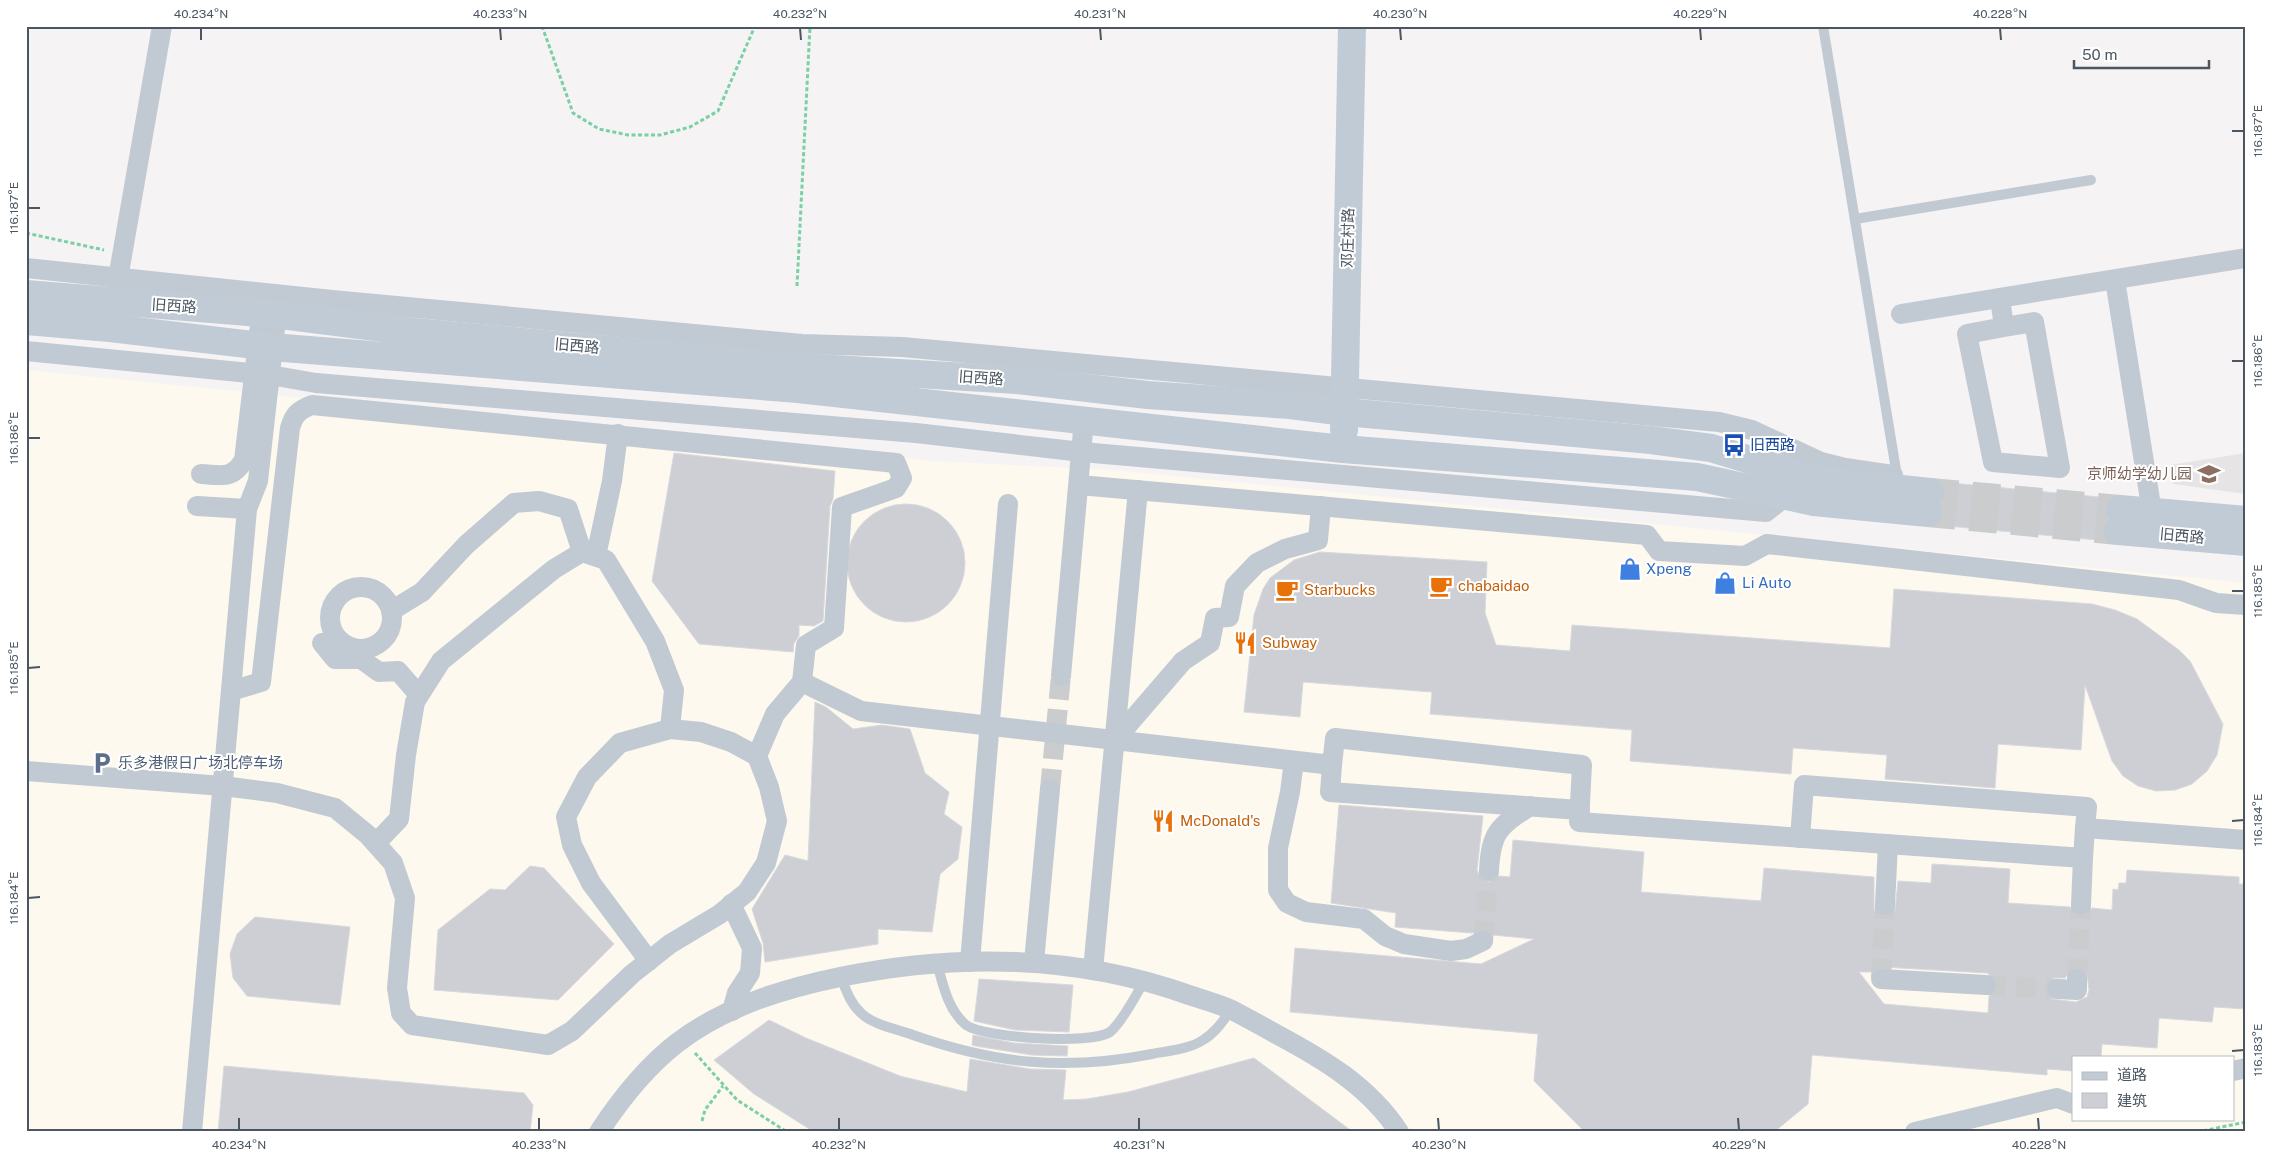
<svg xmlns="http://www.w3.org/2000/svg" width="2272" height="1158" viewBox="0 0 2272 1158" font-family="'Public Sans','Noto Sans SC',sans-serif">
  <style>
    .commercial { fill: #fdf9ef; fill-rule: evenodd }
    .education { fill: #e6e4e5 }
    .building { fill: #cdcfd5; stroke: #d7d9de; fill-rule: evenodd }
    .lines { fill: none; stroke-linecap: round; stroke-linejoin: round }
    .street-tunnel { stroke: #caccce; stroke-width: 20; stroke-dasharray: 20 10; stroke-linecap: butt }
    .secondary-tunnel { stroke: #caccce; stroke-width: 28; stroke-dasharray: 28 14; stroke-linecap: butt }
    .path { stroke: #7ad0a6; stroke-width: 3; stroke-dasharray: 4 2.5; stroke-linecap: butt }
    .lane { stroke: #c1cad2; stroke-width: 10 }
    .street { stroke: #c1cad2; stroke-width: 20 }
    .secondary { stroke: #c1cbd6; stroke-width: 28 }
    .ticks { fill: none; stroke: #4a5661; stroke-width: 2 }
    .labels { text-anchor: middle; stroke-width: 4; stroke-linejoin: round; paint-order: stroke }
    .street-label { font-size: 15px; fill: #4a5661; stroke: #fff }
    .transit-label { font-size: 15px; fill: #164399; stroke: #fff; text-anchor: start }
    .education-label { font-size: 15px; fill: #785e54; stroke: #fff; text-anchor: end }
    .shop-label { font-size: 15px; fill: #366cbe; stroke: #fff; text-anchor: start }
    .food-label { font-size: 15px; fill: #c56008; stroke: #fff; text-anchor: start }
    .service-label { font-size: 15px; fill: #4e5e75; stroke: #fff; text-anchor: start }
    .neatline { fill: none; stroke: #4a5661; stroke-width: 2 }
    .ticks-label { font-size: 12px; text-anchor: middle; fill: #4a5661 }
  </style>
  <rect width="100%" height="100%" fill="#f5f3f3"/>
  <path class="commercial" d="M26 370 933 461 1114 470 2246 583V1132H26ZM2073 1057H2233V1119H2073Z"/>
  <path class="education" d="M2246 453V494L2173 484 2170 465Z"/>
  <g class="building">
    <path d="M674 453 835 471 833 499 830 506 823 621 814 626 799 625V636L794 643 793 652 699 644 652 581Z"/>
    <path d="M1941 482 2110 498 2104 508 2109 519 2102 530 2107 541 1937 525 1943 515 1940 504 1946 493Z"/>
    <circle cx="906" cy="563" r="59"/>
    <path d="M1320 552 1487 562 1485 613 1496 645 1570 651 1572 625 1890 648 1894 589 2092 604 2115 610 2137 619 2179 650 2190 661 2223 724 2217 755 2207 771 2192 784 2175 790 2156 791 2138 786 2123 776 2112 761 2085 685 2081 750 1998 744 1995 788 1885 779 1887 755 1793 748 1791 774 1630 761 1632 730 1430 714 1432 692 1303 682 1300 717 1244 712 1254 615 1263 589 1270 578 1294 560Z"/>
    <path d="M815 702 826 707 853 729 882 725 910 729 925 773 949 792 944 814 962 827 958 859 940 874 932 932 878 929V944L765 962 763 943 752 909 785 855 808 861Z"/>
    <path d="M1339 805 1483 816 1477 870 1479 875 1488 882 1494 880 1499 876 1510 877 1513 840 1644 852 1641 892 1761 901 1764 868 1874 877V910L1884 917 1891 915 1895 911 1898 881 1931 883 1932 864 2010 869 2008 903 2070 907 2074 915 2081 917 2087 915 2092 908 2112 910 2113 889 2118 890 2119 883H2126L2127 870 2239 877V884H2246V1009L2214 1007 2212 1022 2159 1018 2157 1048 2102 1044 2101 1057H2073V1071L2047 1069V1075L1812 1055 1808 1104 1774 1132H1585L1534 1081 1538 1034 1290 1012 1295 948 1481 964 1534 939 1493 935 1484 929 1472 933 1395 927 1396 913 1331 903ZM1882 967 1987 973 1996 979 1998 986 1996 992 1989 996 1988 1013 1884 1004 1859 972H1871ZM2077 967 2082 969 2087 974 2089 990 2087 997 2076 1002 2051 999 2046 989 2048 982 2053 978H2065L2071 969Z"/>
    <path d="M530 866 544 868 614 944 558 1000 434 990 438 930 490 889 505 890Z"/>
    <path d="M255 917 350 927 340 1005 247 996 233 978 230 954 237 934Z"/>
    <path d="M979 979 1073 985 1069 1032 1015 1030 974 1021Z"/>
    <path d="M769 1020 806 1038 900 1076 967 1092 970 1059 1030 1069 1066 1070 1063 1100 1087 1099 1128 1092 1254 1058 1353 1132H814L754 1094 714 1060Z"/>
    <path d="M973 1035 1014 1043 1068 1046 1067 1056 1032 1055 975 1046 972 1045Z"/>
    <path d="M224 1066 524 1093 533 1105 530 1132H218Z"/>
  </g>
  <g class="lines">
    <g class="street-tunnel">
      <path d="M1050 789 1061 676"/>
      <path d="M1483 941 1489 870"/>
      <path d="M1881 979 1885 905"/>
      <path d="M2077 979 2081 905"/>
      <path d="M1986 985 2058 989"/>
    </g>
    <g class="secondary-tunnel">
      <path d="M1930 492 2120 509"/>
      <path d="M1928 513 2118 531"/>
    </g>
    <g class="path">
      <path d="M249 26H266"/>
      <path d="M542 26 573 113 599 129 628 135H660L690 127 718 111 755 26"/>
      <path d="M26 233 104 250"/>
      <path d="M797 286 810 26"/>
      <path d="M695 1053 737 1100 787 1132"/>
      <path d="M702 1121 705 1110 723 1086"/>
      <path d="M2197 1132 2246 1122"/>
    </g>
    <g class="lane">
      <path d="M1823 26 1897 476"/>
      <path d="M1855 219 2091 180"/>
      <path d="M937 963C943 985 948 1010 966 1025 984 1038 1091 1045 1110 1032 1121 1023 1137 994 1144 981"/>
      <path d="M841 977C846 990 850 1003 861 1013 873 1025 897 1029 913 1035 996 1064 1065 1071 1152 1054 1167 1051 1190 1049 1203 1040 1215 1033 1223 1021 1231 1010"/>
    </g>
    <g class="street">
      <path d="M26 268 332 300 802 344 902 347 1719 422 1752 430 1821 462 1845 468 1893 475"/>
      <path d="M2115 280 2152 512"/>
      <path d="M116 290 162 26"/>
      <path d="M2000 298 2004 327 1967 334 1993 462 2060 468 2034 322 2004 327"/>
      <path d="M1901 314 2246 258"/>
      <path d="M26 351 270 375 316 383 916 433 1082 452 1766 512 1786 496"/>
      <path d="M201 474C222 475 232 480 244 460L263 300"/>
      <path d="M1079 485 1647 535 1659 551 1745 556 1767 544 2179 590 2216 603 2246 605"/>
      <path d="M197 506 247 509 258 481 278 301"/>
      <path d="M596 556 612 481 618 434"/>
      <circle cx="361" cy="618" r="31"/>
      <path d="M391 611 422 592 466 545 514 503 539 501 568 509 582 552"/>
      <path d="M322 643 335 659H361L379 672 398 671 419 695"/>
      <path d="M1061 676 1084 420"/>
      <path d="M231 691 261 682 290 428C294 414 299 410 312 405L896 463 902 478 896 488 842 507 834 628 806 645 802 682"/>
      <path d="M1114 741 1183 661 1210 643 1215 618 1229 617 1235 586 1257 563 1285 549 1318 540 1321 506"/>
      <path d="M1294 761 1290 792 1278 848V890L1287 903 1306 912 1364 919 1385 936 1404 944 1451 951 1466 949 1483 941"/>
      <path d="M1332 765 1330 792 1580 810"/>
      <path d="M26 771 223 786 277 793 335 808 368 835 393 863 405 898 397 988 401 1013 412 1025 548 1045 572 1031 632 974 670 944 720 914 747 892 766 863 777 821 769 787 757 756 775 714 802 682 861 711 1332 765 1335 738 1582 765 1579 822 2083 858 2085 828 2246 840"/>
      <path d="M1800 838 1804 785 2087 807 2085 828"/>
      <path d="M376 843 399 819 406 755 415 702 441 661 554 569 582 552 606 560 655 641 674 690 670 729"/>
      <path d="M1489 870C1491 832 1499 826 1530 806"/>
      <path d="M731 904 752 948 750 973 737 993 732 1011"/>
      <path d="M1885 905 1888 844"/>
      <path d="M2081 905 2083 858"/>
      <path d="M649 961 591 883 572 845 566 817 587 777 620 743 670 729 701 732 731 742 757 756"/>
      <path d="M970 962 1008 504"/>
      <path d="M1034 962 1050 789"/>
      <path d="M1093 970 1138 490"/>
      <path d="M1881 979 1986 985"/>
      <path d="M2058 989 2077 990V979"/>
      <path d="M2233 1071 2246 1068"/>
      <path d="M192 1132 247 509"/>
      <path d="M599 1132C620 1100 646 1067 677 1043 724 1007 782 989 840 977 956 953 1077 955 1189 995 1204 1000 1219 1004 1232 1010 1247 1018 1262 1026 1276 1034 1323 1059 1369 1086 1399 1132"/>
      <path d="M1915 1132 2048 1100 2057 1098 2073 1104"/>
    </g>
    <g class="secondary">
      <path d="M26 294 273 314 415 332 800 367 1017 380 1148 395 1290 405 1345 412 1651 440 1711 448 1817 480 1930 492"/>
      <path d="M26 321 110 328 271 347 798 389 1343 449 1697 477 1814 502 1928 513"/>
      <path d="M1344 430 1352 26"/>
      <path d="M2120 509 2246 520"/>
      <path d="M2118 531 2246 542"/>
    </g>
  </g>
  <path class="ticks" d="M201 28V40M500 28 501 40M800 28 801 40M1100 28 1101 40M1400 28 1401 40M1700 28 1701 40M2000 28 2001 40M2232 131H2244M28 208H40M2232 361H2244M28 438H40M2232 591H2244M28 668 40 667M2232 821 2244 820M28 898 40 897M2232 1051 2244 1050M239 1118V1130M539 1118V1130M839 1118V1130M1139 1118V1130M1438 1118 1439 1130M1738 1118 1739 1130M2038 1118 2039 1130"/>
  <defs>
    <symbol id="bus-bare" viewBox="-9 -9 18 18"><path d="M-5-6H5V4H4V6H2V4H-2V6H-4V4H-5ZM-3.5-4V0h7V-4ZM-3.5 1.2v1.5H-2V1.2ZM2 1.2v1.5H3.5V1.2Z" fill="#1a4fb4" stroke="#fff" stroke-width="2.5" paint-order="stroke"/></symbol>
    <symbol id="school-bare" viewBox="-9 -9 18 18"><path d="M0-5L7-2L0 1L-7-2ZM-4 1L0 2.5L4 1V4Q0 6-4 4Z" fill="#8d6e63" stroke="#fff" stroke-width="2.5" paint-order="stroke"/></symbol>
    <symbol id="shop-bare" viewBox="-9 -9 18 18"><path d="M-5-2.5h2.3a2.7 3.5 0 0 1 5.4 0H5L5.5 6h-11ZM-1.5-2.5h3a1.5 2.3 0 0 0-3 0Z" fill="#3f7fe0" stroke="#fff" stroke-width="2.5" paint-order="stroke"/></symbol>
    <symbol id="cafe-bare" viewBox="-9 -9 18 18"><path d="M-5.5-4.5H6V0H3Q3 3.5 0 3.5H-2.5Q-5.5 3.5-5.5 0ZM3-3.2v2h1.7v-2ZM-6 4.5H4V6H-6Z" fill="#e8710a" stroke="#fff" stroke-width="2.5" paint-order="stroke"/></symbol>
    <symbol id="restaurant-bare" viewBox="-9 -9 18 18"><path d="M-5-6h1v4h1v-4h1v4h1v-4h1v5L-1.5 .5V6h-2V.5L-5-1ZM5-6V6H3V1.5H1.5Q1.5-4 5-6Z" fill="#e8710a" stroke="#fff" stroke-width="2.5" paint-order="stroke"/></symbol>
    <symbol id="parking-bare" viewBox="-9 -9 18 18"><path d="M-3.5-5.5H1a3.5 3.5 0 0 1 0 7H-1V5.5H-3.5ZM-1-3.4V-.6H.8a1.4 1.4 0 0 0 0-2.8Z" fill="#5c6f8a" stroke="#fff" stroke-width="2.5" paint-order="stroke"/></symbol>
  </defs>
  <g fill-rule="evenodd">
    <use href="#bus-bare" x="1718" y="429" width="32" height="32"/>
    <use href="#school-bare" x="2193" y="458" width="32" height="32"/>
    <use href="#shop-bare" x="1614" y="553" width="32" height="32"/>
    <use href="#shop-bare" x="1709" y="567" width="32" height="32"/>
    <use href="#cafe-bare" x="1425" y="570" width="32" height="32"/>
    <use href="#cafe-bare" x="1271" y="574" width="32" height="32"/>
    <use href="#restaurant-bare" x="1229" y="627" width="32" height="32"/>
    <use href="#parking-bare" x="86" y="747" width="32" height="32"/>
    <use href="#restaurant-bare" x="1147" y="805" width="32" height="32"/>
  </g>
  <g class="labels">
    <g class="street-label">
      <text transform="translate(1348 238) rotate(-89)" y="5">邓庄村路</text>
      <text transform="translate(174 306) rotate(4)" y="5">旧西路</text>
      <text transform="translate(577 346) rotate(5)" y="5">旧西路</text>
      <text transform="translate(981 378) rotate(4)" y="5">旧西路</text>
      <text transform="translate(2182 536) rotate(5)" y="5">旧西路</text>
    </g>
    <g class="transit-label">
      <text x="1750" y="450">旧西路</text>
    </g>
    <g class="education-label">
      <text x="2192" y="479">京师幼学幼儿园</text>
    </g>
    <g class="shop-label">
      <text x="1646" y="574">Xpeng</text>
      <text x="1742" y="588">Li Auto</text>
    </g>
    <g class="food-label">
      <text x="1458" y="591">chabaidao</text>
      <text x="1304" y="595">Starbucks</text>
      <text x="1262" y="648">Subway</text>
      <text x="1180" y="826">McDonald's</text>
    </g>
    <g class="service-label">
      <text x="118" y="768">乐多港假日广场北停车场</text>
    </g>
  </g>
  <rect width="2272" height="1158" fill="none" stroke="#ffffff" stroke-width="55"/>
  <rect x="2072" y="1056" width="162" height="65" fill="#ffffff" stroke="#b7bbc0"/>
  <rect x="2082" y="1072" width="25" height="8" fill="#c1cbd6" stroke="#b7bbc0"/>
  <text x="2117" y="1080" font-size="15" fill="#4a5661">道路</text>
  <rect x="2082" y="1093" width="25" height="15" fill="#cdcfd5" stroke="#b7bbc0"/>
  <text x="2117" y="1106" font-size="15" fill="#4a5661">建筑</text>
  <path d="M2074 60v8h135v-8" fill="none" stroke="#4a5661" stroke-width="2.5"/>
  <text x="2082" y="60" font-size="15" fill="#4a5661" stroke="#ffffff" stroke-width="4" paint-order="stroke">50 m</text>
  <rect x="28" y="28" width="2216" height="1102" class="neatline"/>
  <g class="ticks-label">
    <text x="201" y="18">40.234°N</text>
    <text x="500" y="18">40.233°N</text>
    <text x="800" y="18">40.232°N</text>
    <text x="1100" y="18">40.231°N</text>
    <text x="1400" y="18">40.230°N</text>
    <text x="1700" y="18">40.229°N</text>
    <text x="2000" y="18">40.228°N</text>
    <text transform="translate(2258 131) rotate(-90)" y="4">116.187°E</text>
    <text transform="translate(14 208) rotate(-90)" y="4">116.187°E</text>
    <text transform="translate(2258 361) rotate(-90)" y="4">116.186°E</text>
    <text transform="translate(14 438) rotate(-90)" y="4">116.186°E</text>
    <text transform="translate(2258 591) rotate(-90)" y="4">116.185°E</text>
    <text transform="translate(14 668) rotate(-90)" y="4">116.185°E</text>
    <text transform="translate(2258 820) rotate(-90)" y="4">116.184°E</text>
    <text transform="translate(14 898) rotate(-90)" y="4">116.184°E</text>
    <text transform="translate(2258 1050) rotate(-90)" y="4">116.183°E</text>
    <text x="239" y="1149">40.234°N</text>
    <text x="539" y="1149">40.233°N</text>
    <text x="839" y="1149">40.232°N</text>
    <text x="1139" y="1149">40.231°N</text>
    <text x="1439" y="1149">40.230°N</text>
    <text x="1739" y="1149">40.229°N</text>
    <text x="2039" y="1149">40.228°N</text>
  </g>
</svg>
